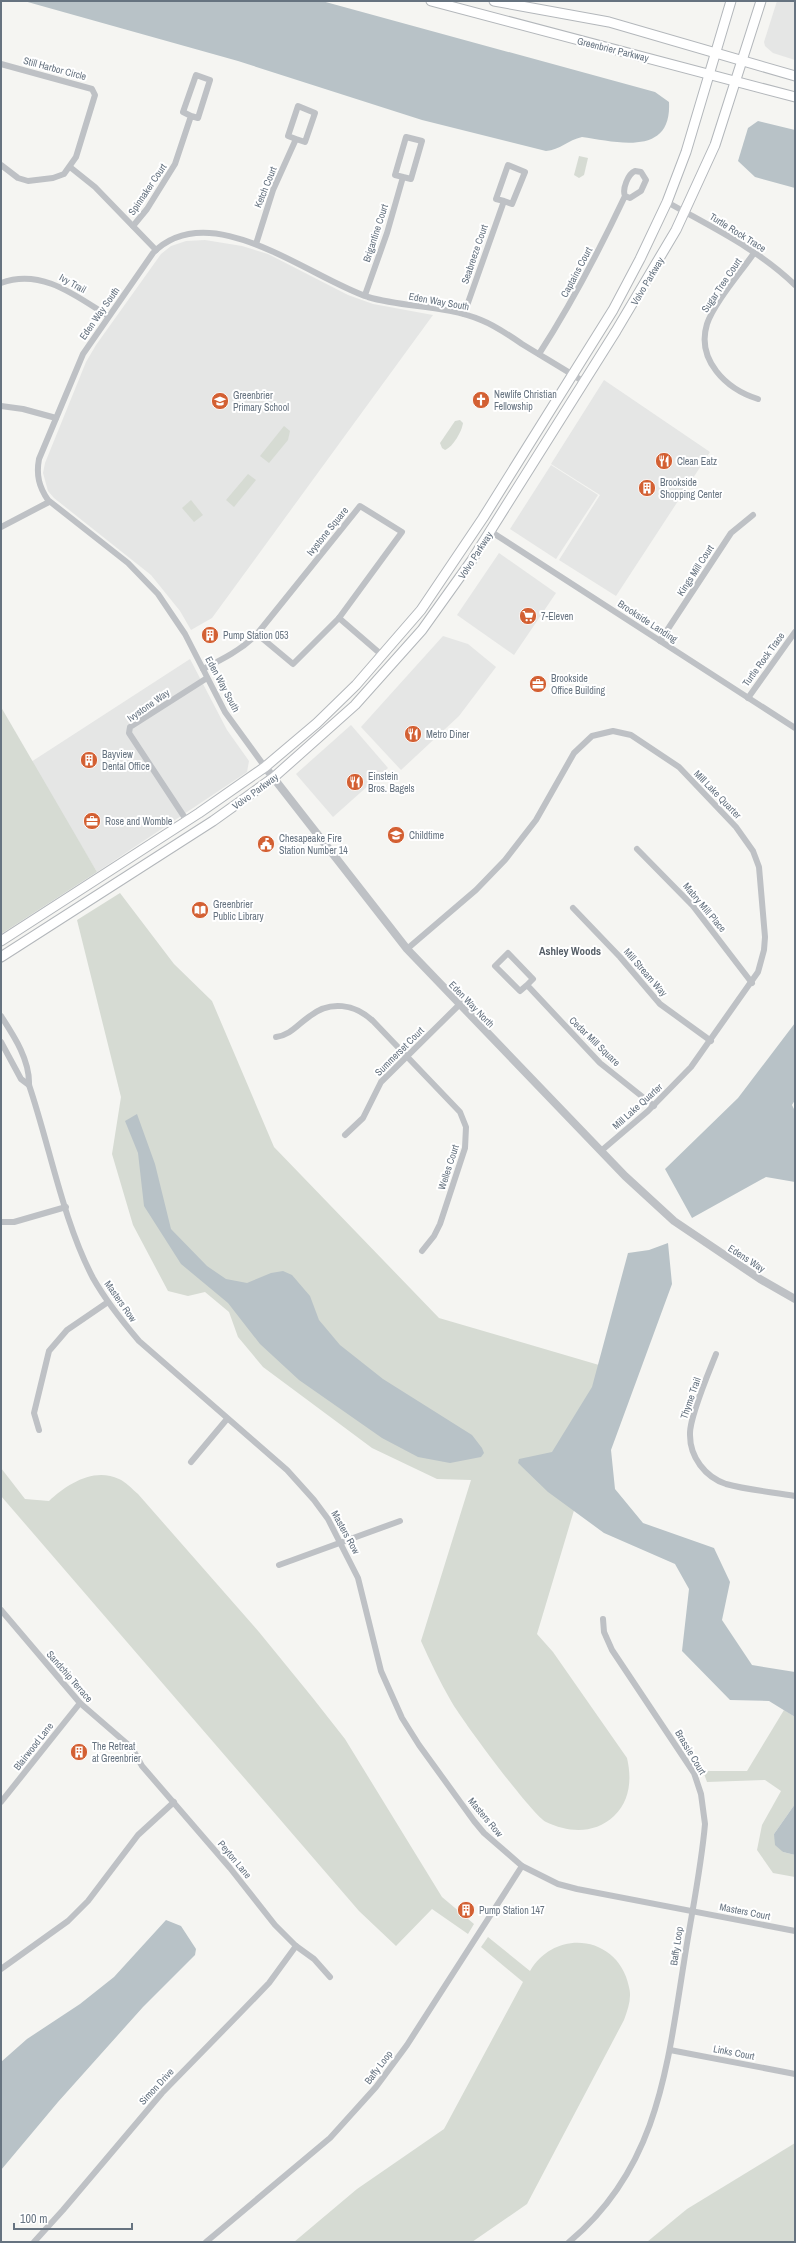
<svg xmlns="http://www.w3.org/2000/svg" width="796" height="2243" viewBox="0 0 796 2243" font-family="'Archivo Narrow',sans-serif">
  <style>
    .built { fill: #e5e6e5 }
    .green { fill: #d6dbd3 }
    .water { fill: #b8c2c7 }
    .lines { fill: none; stroke-linecap: round; stroke-linejoin: round }
    .secondary-casing { stroke: #b3b7bb; stroke-width: 11 }
    .minor { stroke: #bec1c5; stroke-width: 6 }
    .tertiary { stroke: #bec1c5; stroke-width: 8 }
    .secondary { stroke: #fff; stroke-width: 9 }
    .labels { text-anchor: middle; stroke-width: 4; stroke-linejoin: round; paint-order: stroke }
    .street-label { font-size: 10px; fill: #667380; stroke: #fff }
    .poi-label { font-size: 10px; fill: #667380; stroke: #fff; text-anchor: start }
    .neighbourhood-label { font-size: 11px; font-weight: bold; fill: #545d66; stroke: #fff }
  </style>
  <rect width="100%" height="100%" fill="#f5f5f2"/>
  <g class="built">
    <path d="M777 1H795V60L773 53 765 46 764 42Z"/>
    <path d="M205 240 242 246 268 254 348 295 373 304 433 315 212 618 191 630 180 611 151 575 54 498 48 491 43 473 45 463 86 362 96 345 161 254 171 246 186 241Z"/>
    <path d="M604 380 710 452 616 596 559 560 600 495 551 464Z"/>
    <path d="M551 465 598 495 556 559 510 529Z"/>
    <path d="M499 553 556 593 514 655 457 615Z"/>
    <path d="M443 636 468 644 496 667 459 716 401 770 361 727Z"/>
    <path d="M190 659 227 730 249 761 247 772 97 872 31 762Z"/>
    <path d="M351 725 388 768 333 817 296 774Z"/>
  </g>
  <g class="green">
    <path d="M579 156 588 158 584 175 579 178 574 175Z"/>
    <path d="M460 420 463 423C462 431 453 447 445 450L442 448 440 443 455 421Z"/>
    <path d="M284 426 290 431 288 440 269 463 260 456Z"/>
    <path d="M248 474 256 480 234 507 226 500Z"/>
    <path d="M191 500 203 515 194 522 182 508Z"/>
    <path d="M1 707 97 872 1 934Z"/>
    <path d="M120 893 174 964 212 1001 274 1147 439 1318 616 1370 537 1634 553 1652 627 1758C632 1779 630 1801 614 1816 595 1834 569 1833 546 1822 532 1815 461 1719 451 1701 440 1682 430 1661 421 1641L471 1480 437 1479 372 1448 263 1367 238 1337 229 1312 205 1292 188 1296 168 1291 133 1225 112 1154 121 1097 77 920Z"/>
    <path d="M1 1468 25 1499 49 1501C67 1484 94 1467 119 1479 126 1482 132 1489 138 1494L259 1632 312 1697 345 1739 442 1897 474 1924 468 1934 432 1909 396 1946 359 1911 1 1496Z"/>
    <path d="M784 1710 795 1717V1804L774 1834 783 1852 795 1855V1877L773 1873 757 1850 762 1825 781 1791 765 1780 707 1782 703 1771H747Z"/>
    <path d="M488 1937 530 1971C556 1927 619 1936 629 1987 632 1998 628 2009 624 2020L527 2204 472 2242H294L357 2189 444 2129 523 1982 481 1947Z"/>
    <path d="M795 2143V2242H647L687 2209Z"/>
  </g>
  <g class="water">
    <path d="M24 1H322L655 92 669 102C672 157 617 142 582 137 568 140 560 150 546 151L422 120 238 61Z"/>
    <path d="M758 121 795 130V188L755 177 738 161 748 128Z"/>
    <path d="M795 1023V1100L792 1105 795 1111V1182L766 1177 692 1218 665 1169 738 1098Z"/>
    <path d="M137 1114 155 1164 171 1229 207 1266 226 1279 247 1283 271 1273 283 1271 292 1275 310 1296 319 1320 340 1345 383 1379 472 1435 482 1448 484 1453 481 1457 450 1463 418 1457 382 1438 299 1380 260 1344 228 1303 181 1264 144 1206 138 1153 125 1121Z"/>
    <path d="M668 1243 672 1284 611 1450 615 1489 643 1523 714 1548 730 1582 722 1620 752 1665 795 1672V1717L769 1701 730 1700 682 1651 689 1589 675 1564 604 1533 548 1492 518 1463 519 1459 552 1452 592 1387 628 1253 649 1250Z"/>
    <path d="M795 1804V1855L783 1852 775 1845 774 1834Z"/>
    <path d="M166 1920 181 1926 196 1949 195 1955 143 2007 58 2102 1 2170V2062L27 2039 80 2004 114 1977Z"/>
  </g>
  <g class="lines">
    <defs>
      <g id="secondary">
        <path d="M431 1 795 97"/>
        <path d="M494 1 609 22 795 76"/>
        <path d="M1 941 199 813 265 767 317 723 356 685 421 610 483 518 613 310 640 259 667 202 686 152 731 1"/>
        <path d="M1 957 213 821 273 778 355 705 422 630 472 560 616 331 676 230 715 145 761 1"/>
      </g>
    </defs>
    <use href="#secondary" class="secondary-casing"/>
    <g class="minor">
      <path d="M1 64 92 89 95 95 76 157 64 174 53 178 28 181 18 178 1 165"/>
      <path d="M70 167 95 187 156 250"/>
      <path d="M667 202C711 227 758 249 795 285"/>
      <path d="M133 226 147 209 175 164 191 116 198 118 210 80 196 75 183 112 191 116"/>
      <path d="M256 244 273 190 296 139 305 142 315 113 298 106 288 136 296 139"/>
      <path d="M754 253C741 272 714 303 707 324 696 360 726 389 758 399"/>
      <path d="M1 283C42 268 76 296 108 316"/>
      <path d="M365 295 387 233 403 177 395 175 406 137 422 141 411 179 403 177"/>
      <path d="M464 314 504 201 496 199 508 165 525 172 512 204 504 201"/>
      <path d="M539 354C572 303 599 251 625 196 622 189 628 174 635 171L641 172 646 180 641 191 630 198 625 196"/>
      <path d="M1 406 23 409 56 418"/>
      <path d="M1 527 49 502"/>
      <path d="M490 531 795 728"/>
      <path d="M339 618 383 656"/>
      <path d="M660 641 731 533 753 515"/>
      <path d="M203 669C223 659 241 650 257 634L360 506 402 532 339 618 293 664 257 634"/>
      <path d="M748 698 795 632"/>
      <path d="M265 767 225 712 185 634 158 594 128 563 48 500C39 487 36 475 39 459L83 354 153 253C210 195 310 278 368 297 405 308 445 305 481 320 496 326 509 335 522 344 543 357 564 369 584 382"/>
      <path d="M187 821 129 733 130 727 207 678"/>
      <path d="M637 849 693 906 752 983"/>
      <path d="M573 908 620 957 660 1004 711 1041"/>
      <path d="M407 949 476 890 505 860 536 820 574 753 592 736 613 731 631 735 679 767 736 827 753 851 759 867 765 937 764 950 758 972 691 1067 648 1111 601 1151"/>
      <path d="M527 985 520 991 495 966 508 953 533 979 527 985 600 1063 654 1106"/>
      <path d="M1 1016C14 1036 30 1060 29 1085 50 1147 63 1221 93 1278 106 1301 122 1321 139 1341L287 1470 314 1500 328 1519 358 1578 381 1671 402 1718 419 1745 474 1821 484 1833 522 1866 558 1884 577 1889 795 1931"/>
      <path d="M276 1037C291 1035 298 1024 310 1016 330 1000 355 1004 373 1021L460 1112 466 1127 465 1148 440 1224 434 1236 422 1251"/>
      <path d="M1 1042 21 1079 29 1085"/>
      <path d="M345 1135 363 1118 381 1082 459 1005"/>
      <path d="M1 1222H14L66 1207"/>
      <path d="M716 1354C709 1372 689 1418 690 1435 690 1457 705 1477 726 1484 748 1490 772 1492 795 1496"/>
      <path d="M39 1430 34 1413 49 1351 67 1330 108 1302"/>
      <path d="M191 1462 227 1419"/>
      <path d="M279 1565 400 1521"/>
      <path d="M1 1610 80 1703 132 1748 142 1766 230 1868 275 1925 296 1946 314 1959 330 1977"/>
      <path d="M1 1802 80 1703"/>
      <path d="M1 1969 68 1921 88 1901 138 1835 174 1802"/>
      <path d="M670 2050 795 2074"/>
      <path d="M34 2242 63 2210 162 2093 242 2011 269 1983 296 1946"/>
      <path d="M206 2242 330 2138 376 2087 407 2045 522 1866"/>
      <path d="M569 2242C658 2168 667 2068 684 1962 691 1916 701 1870 705 1824L701 1794 694 1773 612 1650 604 1632 603 1619"/>
    </g>
    <path class="tertiary" d="M265 767 407 949 625 1176 674 1221 760 1279 795 1299"/>
    <use href="#secondary" class="secondary"/>
  </g>
  <defs>
    <symbol id="church-disc" viewBox="-11 -11 22 22"><circle r="9.5" fill="#d36033" stroke="#fff"/><path d="M-1.2-6h2.4v3.5h3.3v2.4h-3.3V6h-2.4V-.1h-3.3v-2.4h3.3Z" fill="#fff"/></symbol>
    <symbol id="school-disc" viewBox="-11 -11 22 22"><circle r="9.5" fill="#d36033" stroke="#fff"/><path d="M0-5L7-2L0 1L-7-2ZM-4 1L0 2.5L4 1V4Q0 6-4 4Z" fill="#fff"/></symbol>
    <symbol id="restaurant-disc" viewBox="-11 -11 22 22"><circle r="9.5" fill="#d36033" stroke="#fff"/><path d="M-5-6h1v4h1v-4h1v4h1v-4h1v5L-1.5 .5V6h-2V.5L-5-1ZM5-6V6H3V1.5H1.5Q1.5-4 5-6Z" fill="#fff"/></symbol>
    <symbol id="building-disc" viewBox="-11 -11 22 22"><circle r="9.5" fill="#d36033" stroke="#fff"/><path d="M-4-6H4V6H1V3H-1V6H-4ZM-2.5-4.3h1.7v1.8h-1.7ZM.8-4.3h1.7v1.8H.8ZM-2.5-1h1.7V.8h-1.7ZM.8-1h1.7V.8H.8Z" fill="#fff"/></symbol>
    <symbol id="supermarket-disc" viewBox="-11 -11 22 22"><circle r="9.5" fill="#d36033" stroke="#fff"/><path d="M-6-5.5h2.5l.6 2H6L4.5 2H-2.5L-4.4-4H-6ZM-1.5 3.2a1.3 1.3 0 1 0 .1 0ZM3 3.2a1.3 1.3 0 1 0 .1 0Z" fill="#fff"/></symbol>
    <symbol id="office-disc" viewBox="-11 -11 22 22"><circle r="9.5" fill="#d36033" stroke="#fff"/><path d="M-6-3h4V-5.5h4V-3h4V5H-6ZM-1-4.5V-3h2v-1.5ZM-6 0V1H6V0Z" fill="#fff"/></symbol>
    <symbol id="civic-disc" viewBox="-11 -11 22 22"><circle r="9.5" fill="#d36033" stroke="#fff"/><path d="M-.6-6.5H3V-4.5H.6V-3L4-1V1h2V6H-6V1h2V-1L-.6-3ZM-1.2 2.5V6h2.4V2.5Z" fill="#fff"/></symbol>
    <symbol id="library-disc" viewBox="-11 -11 22 22"><circle r="9.5" fill="#d36033" stroke="#fff"/><path d="M-6-4Q-3-5.5-.7-3.5V5Q-3 3-6 4ZM6-4Q3-5.5 .7-3.5V5Q3 3 6 4Z" fill="#fff"/></symbol>
  </defs>
  <g fill-rule="evenodd">
    <use href="#church-disc" x="471" y="390" width="20" height="20"/>
    <use href="#school-disc" x="210" y="391" width="20" height="20"/>
    <use href="#restaurant-disc" x="654" y="451" width="20" height="20"/>
    <use href="#building-disc" x="637" y="478" width="20" height="20"/>
    <use href="#supermarket-disc" x="518" y="606" width="20" height="20"/>
    <use href="#building-disc" x="200" y="625" width="20" height="20"/>
    <use href="#office-disc" x="528" y="674" width="20" height="20"/>
    <use href="#restaurant-disc" x="403" y="724" width="20" height="20"/>
    <use href="#building-disc" x="79" y="750" width="20" height="20"/>
    <use href="#restaurant-disc" x="345" y="772" width="20" height="20"/>
    <use href="#office-disc" x="82" y="811" width="20" height="20"/>
    <use href="#school-disc" x="386" y="825" width="20" height="20"/>
    <use href="#civic-disc" x="256" y="834" width="20" height="20"/>
    <use href="#library-disc" x="190" y="900" width="20" height="20"/>
    <use href="#building-disc" x="69" y="1742" width="20" height="20"/>
    <use href="#building-disc" x="456" y="1900" width="20" height="20"/>
  </g>
  <g class="labels">
    <g class="street-label">
      <text transform="translate(613 49) rotate(14)" y="4">Greenbrier Parkway</text>
      <text transform="translate(55 68) rotate(15)" y="4">Still Harbor Circle</text>
      <text transform="translate(265 187) rotate(-68)" y="4">Ketch Court</text>
      <text transform="translate(147 189) rotate(-56)" y="4">Spinnaker Court</text>
      <text transform="translate(738 232) rotate(32)" y="4">Turtle Rock Trace</text>
      <text transform="translate(375 233) rotate(-72)" y="4">Brigantine Court</text>
      <text transform="translate(474 254) rotate(-71)" y="4">Seabreeze Court</text>
      <text transform="translate(576 272) rotate(-62)" y="4">Captains Court</text>
      <text transform="translate(647 281) rotate(-59)" y="4">Volvo Parkway</text>
      <text transform="translate(73 283) rotate(29)" y="4">Ivy Trail</text>
      <text transform="translate(721 285) rotate(-56)" y="4">Sugar Tree Court</text>
      <text transform="translate(439 301) rotate(10)" y="4">Eden Way South</text>
      <text transform="translate(99 313) rotate(-55)" y="4">Eden Way South</text>
      <text transform="translate(327 531) rotate(-51)" y="4">Ivystone Square</text>
      <text transform="translate(475 555) rotate(-57)" y="4">Volvo Parkway</text>
      <text transform="translate(695 570) rotate(-57)" y="4">Kings Mill Court</text>
      <text transform="translate(648 621) rotate(33)" y="4">Brookside Landing</text>
      <text transform="translate(763 659) rotate(-54)" y="4">Turtle Rock Trace</text>
      <text transform="translate(223 684) rotate(62)" y="4">Eden Way South</text>
      <text transform="translate(148 705) rotate(-35)" y="4">Ivystone Way</text>
      <text transform="translate(255 791) rotate(-36)" y="4">Volvo Parkway</text>
      <text transform="translate(718 794) rotate(46)" y="4">Mill Lake Quarter</text>
      <text transform="translate(705 907) rotate(50)" y="4">Mabry Mill Place</text>
      <text transform="translate(646 972) rotate(49)" y="4">Mill Stream Way</text>
      <text transform="translate(472 1004) rotate(46)" y="4">Eden Way North</text>
      <text transform="translate(595 1041) rotate(44)" y="4">Cedar Mill Square</text>
      <text transform="translate(399 1051) rotate(-45)" y="4">Summerset Court</text>
      <text transform="translate(637 1106) rotate(-42)" y="4">Mill Lake Quarter</text>
      <text transform="translate(448 1167) rotate(-72)" y="4">Welles Court</text>
      <text transform="translate(747 1258) rotate(33)" y="4">Edens Way</text>
      <text transform="translate(121 1301) rotate(55)" y="4">Masters Row</text>
      <text transform="translate(690 1398) rotate(-71)" y="4">Thyme Trail</text>
      <text transform="translate(346 1532) rotate(61)" y="4">Masters Row</text>
      <text transform="translate(70 1676) rotate(49)" y="4">Sandchip Terrace</text>
      <text transform="translate(33 1746) rotate(-52)" y="4">Blairwood Lane</text>
      <text transform="translate(691 1752) rotate(59)" y="4">Brassie Court</text>
      <text transform="translate(486 1817) rotate(50)" y="4">Masters Row</text>
      <text transform="translate(235 1859) rotate(50)" y="4">Peyton Lane</text>
      <text transform="translate(745 1911) rotate(11)" y="4">Masters Court</text>
      <text transform="translate(676 1946) rotate(-81)" y="4">Baffy Loop</text>
      <text transform="translate(734 2052) rotate(11)" y="4">Links Court</text>
      <text transform="translate(378 2067) rotate(-53)" y="4">Baffy Loop</text>
      <text transform="translate(156 2086) rotate(-47)" y="4">Simon Drive</text>
    </g>
    <g class="poi-label">
      <text x="494" y="398">Newlife Christian<tspan x="494" dy="12">Fellowship</tspan></text>
      <text x="233" y="399">Greenbrier<tspan x="233" dy="12">Primary School</tspan></text>
      <text x="677" y="465">Clean Eatz</text>
      <text x="660" y="486">Brookside<tspan x="660" dy="12">Shopping Center</tspan></text>
      <text x="541" y="620">7-Eleven</text>
      <text x="223" y="639">Pump Station 053</text>
      <text x="551" y="682">Brookside<tspan x="551" dy="12">Office Building</tspan></text>
      <text x="426" y="738">Metro Diner</text>
      <text x="102" y="758">Bayview<tspan x="102" dy="12">Dental Office</tspan></text>
      <text x="368" y="780">Einstein<tspan x="368" dy="12">Bros. Bagels</tspan></text>
      <text x="105" y="825">Rose and Womble</text>
      <text x="409" y="839">Childtime</text>
      <text x="279" y="842">Chesapeake Fire<tspan x="279" dy="12">Station Number 14</tspan></text>
      <text x="213" y="908">Greenbrier<tspan x="213" dy="12">Public Library</tspan></text>
      <text x="92" y="1750">The Retreat<tspan x="92" dy="12">at Greenbrier</tspan></text>
      <text x="479" y="1914">Pump Station 147</text>
    </g>
    <g class="neighbourhood-label">
      <text x="570" y="955">Ashley Woods</text>
    </g>
  </g>
  <rect width="796" height="2243" fill="none" stroke="#667380" stroke-width="4"/>
  <path d="M14 2223v6h118v-6" fill="none" stroke="#667380" stroke-width="2"/>
  <text x="20" y="2223" font-size="12" fill="#667380" stroke="#ffffff" stroke-width="3" paint-order="stroke">100 m</text>
</svg>
